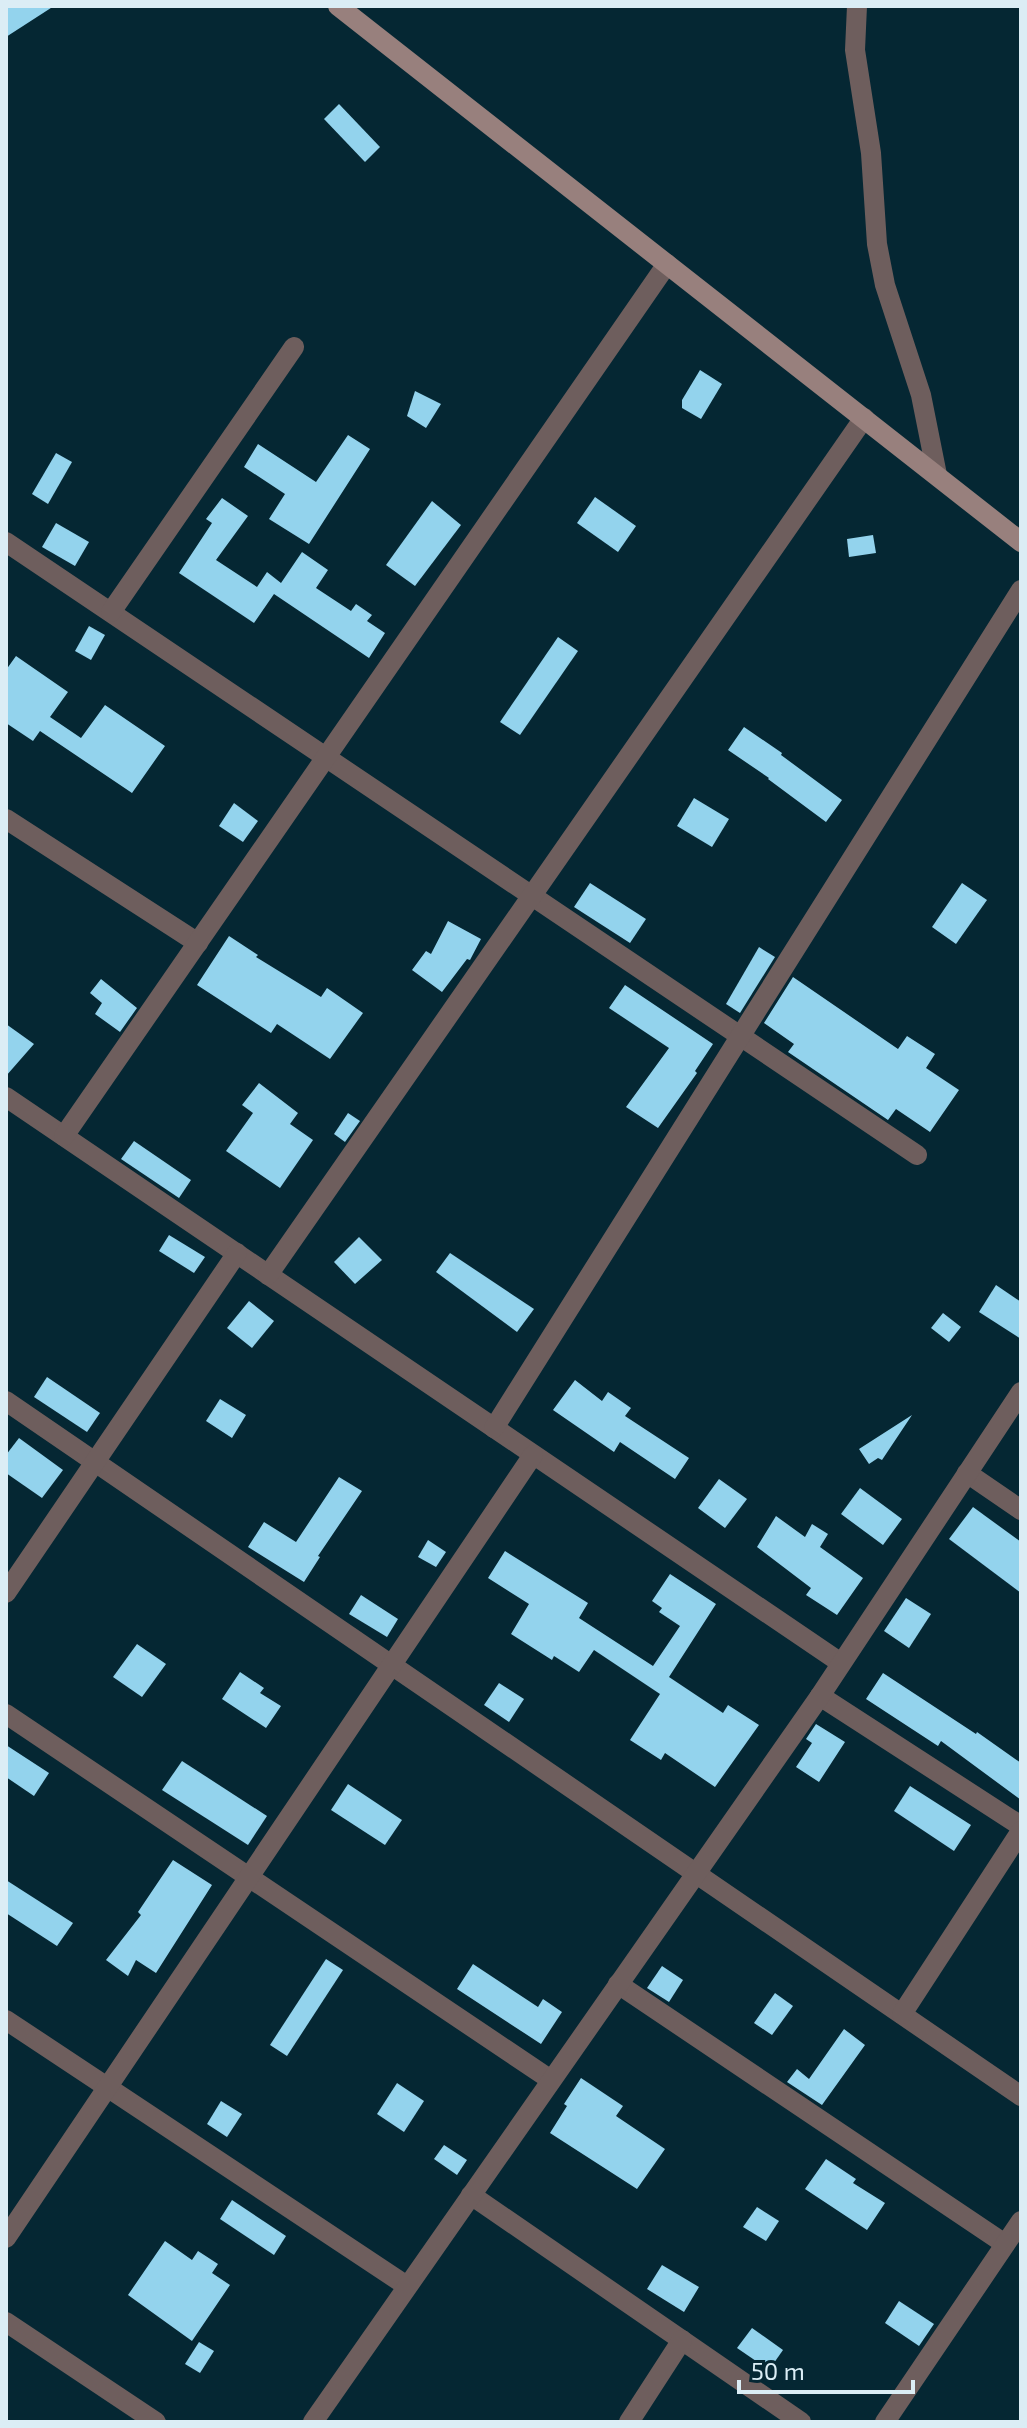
<svg xmlns="http://www.w3.org/2000/svg" width="1027" height="2428" viewBox="0 0 1027 2428" font-family="'Exo 2',sans-serif">
  <style>
    .building { fill: #93d3ed }
    .lines { fill: none; stroke-linecap: round; stroke-linejoin: round }
    .minor { stroke: #6e5e5d; stroke-width: 20 }
    .tertiary { stroke: #6e5e5d; stroke-width: 20 }
    .secondary { stroke: #98807d; stroke-width: 20 }
  </style>
  <rect width="100%" height="100%" fill="#052733"/>
  <g class="building">
    <path d="M6 6H54L6 37Z"/>
    <path d="M339 104 380 147 365 162 324 119Z"/>
    <path d="M700 370 722 384 701 419 682 408V400Z"/>
    <path d="M415 391 441 404 426 428 407 416Z"/>
    <path d="M348 435 370 449 309 544 269 519 285 494 244 467 258 444 316 482Z"/>
    <path d="M56 453 72 462 48 504 32 494Z"/>
    <path d="M595 497 636 526 618 552 577 523Z"/>
    <path d="M222 498 248 516 216 560 257 587 267 572 281 583 302 552 328 570 316 588 351 611 356 604 372 615 367 621 385 633 369 658 274 594 254 623 179 573 212 523 206 519Z"/>
    <path d="M432 501 461 525 415 586 386 565Z"/>
    <path d="M56 523 89 542 75 566 42 547Z"/>
    <path d="M873 535 876 553 849 557 847 539Z"/>
    <path d="M89 626 105 635 91 660 75 651Z"/>
    <path d="M558 637 578 651 520 735 500 722Z"/>
    <path d="M16 656 68 692 50 717 81 738 105 705 165 746 132 793 40 731 33 741 6 723V670Z"/>
    <path d="M744 727 782 753 781 755 842 800 826 822 768 779 769 778 728 750Z"/>
    <path d="M694 798 729 819 712 847 677 826Z"/>
    <path d="M234 803 258 821 243 842 219 826Z"/>
    <path d="M590 883 646 919 630 943 574 907Z"/>
    <path d="M962 883 987 900 956 944 932 927Z"/>
    <path d="M448 921 481 939 470 960 467 959 442 992 412 970 426 951 431 954Z"/>
    <path d="M229 936 258 955 256 957 321 997 327 988 363 1013 330 1059 277 1024 271 1033 197 985Z"/>
    <path d="M759 947 775 957 740 1013 726 1004Z"/>
    <path d="M793 977 898 1049 907 1036 935 1054 926 1068 959 1090 930 1132 896 1109 888 1120 788 1052 794 1044 764 1023Z"/>
    <path d="M101 979 137 1008 120 1032 95 1014 102 1003 90 993Z"/>
    <path d="M625 985 713 1044 695 1071 697 1073 658 1128 626 1107 669 1048 609 1008Z"/>
    <path d="M6 1024 34 1044 6 1076Z"/>
    <path d="M259 1083 298 1113 290 1124 313 1140 280 1188 226 1151 253 1113 242 1105Z"/>
    <path d="M348 1113 360 1121 345 1142 334 1134Z"/>
    <path d="M134 1141 191 1180 179 1198 121 1159Z"/>
    <path d="M169 1235 205 1257 194 1273 159 1251Z"/>
    <path d="M359 1237 382 1260 355 1284 334 1262Z"/>
    <path d="M450 1253 534 1309 517 1332 436 1272Z"/>
    <path d="M996 1285 1021 1302V1339L979 1312Z"/>
    <path d="M249 1301 274 1321 252 1348 227 1328Z"/>
    <path d="M943 1313 961 1327 949 1342 931 1328Z"/>
    <path d="M47 1377 100 1413 87 1432 34 1397Z"/>
    <path d="M575 1380 602 1401 608 1392 631 1408 625 1416 689 1458 675 1479 620 1442 614 1452 553 1410Z"/>
    <path d="M220 1399 246 1415 232 1438 206 1421Z"/>
    <path d="M912 1415 882 1460 878 1458 869 1464 859 1449Z"/>
    <path d="M19 1438 63 1470 42 1498 6 1473V1455Z"/>
    <path d="M339 1477 362 1491 318 1556 320 1557 304 1582 248 1547 264 1522 296 1542Z"/>
    <path d="M719 1479 747 1499 725 1528 698 1508Z"/>
    <path d="M860 1488 902 1519 883 1545 841 1514Z"/>
    <path d="M973 1507 1021 1542V1593L949 1539Z"/>
    <path d="M776 1516 805 1537 812 1524 828 1534 820 1547 863 1578 837 1615 806 1595 811 1588 757 1547Z"/>
    <path d="M428 1540 446 1552 436 1567 418 1557Z"/>
    <path d="M505 1551 588 1603 579 1618 653 1666 680 1626 659 1612 662 1608 652 1601 670 1574 716 1604 669 1677 723 1713 728 1705 759 1725 715 1787 665 1753 661 1760 630 1740 660 1694 594 1650 579 1672 554 1656 552 1660 511 1634 529 1604 488 1578Z"/>
    <path d="M361 1595 398 1619 387 1637 349 1614Z"/>
    <path d="M906 1598 931 1614 909 1648 884 1631Z"/>
    <path d="M137 1644 166 1664 142 1697 113 1677Z"/>
    <path d="M240 1672 264 1688 260 1693 281 1706 266 1728 222 1699Z"/>
    <path d="M883 1673 976 1734 977 1732 1021 1763V1800L941 1741 938 1746 866 1699Z"/>
    <path d="M499 1683 524 1699 509 1722 484 1705Z"/>
    <path d="M816 1724 845 1742 819 1782 796 1767 812 1743 806 1739Z"/>
    <path d="M6 1745 49 1773 34 1796 6 1777Z"/>
    <path d="M182 1761 267 1816 248 1845 162 1790Z"/>
    <path d="M348 1784 402 1820 385 1845 331 1810Z"/>
    <path d="M910 1786 971 1825 954 1851 894 1811Z"/>
    <path d="M173 1860 212 1885 156 1973 136 1960 128 1976 106 1960 141 1915 138 1912Z"/>
    <path d="M6 1880 73 1923 57 1946 6 1913Z"/>
    <path d="M326 1959 343 1970 287 2056 270 2045Z"/>
    <path d="M473 1964 538 2007 543 1999 562 2012 541 2044 457 1989Z"/>
    <path d="M662 1966 683 1980 669 2002 647 1988Z"/>
    <path d="M775 1993 793 2006 772 2035 754 2023Z"/>
    <path d="M844 2029 865 2045 822 2105 787 2082 797 2069 809 2079Z"/>
    <path d="M581 2078 623 2106 616 2116 665 2149 637 2189 550 2133 567 2106 564 2104Z"/>
    <path d="M397 2083 424 2101 404 2132 377 2114Z"/>
    <path d="M221 2101 242 2114 227 2137 207 2124Z"/>
    <path d="M444 2145 467 2160 457 2175 434 2159Z"/>
    <path d="M826 2159 856 2179 853 2183 885 2203 867 2230 805 2189Z"/>
    <path d="M232 2200 286 2236 274 2255 220 2219Z"/>
    <path d="M757 2207 779 2221 766 2241 743 2227Z"/>
    <path d="M165 2241 192 2260 198 2251 218 2264 212 2273 230 2285 192 2341 128 2295Z"/>
    <path d="M662 2265 699 2287 684 2312 647 2289Z"/>
    <path d="M899 2301 934 2324 919 2346 885 2323Z"/>
    <path d="M752 2328 783 2350 769 2370 737 2348Z"/>
    <path d="M199 2342 214 2351 200 2373 185 2364Z"/>
  </g>
  <g class="lines">
    <g class="minor">
      <path d="M857 6 855 50 871 153 877 244 885 285 921 395 937 475"/>
      <path d="M6 542 917 1155"/>
      <path d="M111 612 294 347"/>
      <path d="M6 819 198 943"/>
      <path d="M6 1097 841 1663"/>
      <path d="M64 1136 667 264"/>
      <path d="M268 1275 864 418"/>
      <path d="M6 1401 1021 2096"/>
      <path d="M494 1428 1021 590"/>
      <path d="M967 1473 1021 1510"/>
      <path d="M6 1593 237 1253"/>
      <path d="M820 1696 1021 1826"/>
      <path d="M6 1714 551 2080"/>
      <path d="M618 1984 1005 2244"/>
      <path d="M902 2014 1021 1831"/>
      <path d="M6 2020 407 2286"/>
      <path d="M471 2195 801 2422"/>
      <path d="M6 2238 533 1455"/>
      <path d="M6 2322 156 2422"/>
      <path d="M629 2422 682 2340"/>
      <path d="M885 2422 1021 2221"/>
    </g>
    <path class="tertiary" d="M313 2422 820 1696 1021 1392"/>
    <path class="secondary" d="M338 6 1021 542"/>
  </g>
  <rect width="1027" height="2428" fill="none" stroke="#dbedf5" stroke-width="16"/>
  <path d="M739 2380v12h174v-12" fill="none" stroke="#dbedf5" stroke-width="4"/>
  <text x="751" y="2380" font-size="24" fill="#dbedf5" stroke="#052733" stroke-width="6" paint-order="stroke">50 m</text>
</svg>
